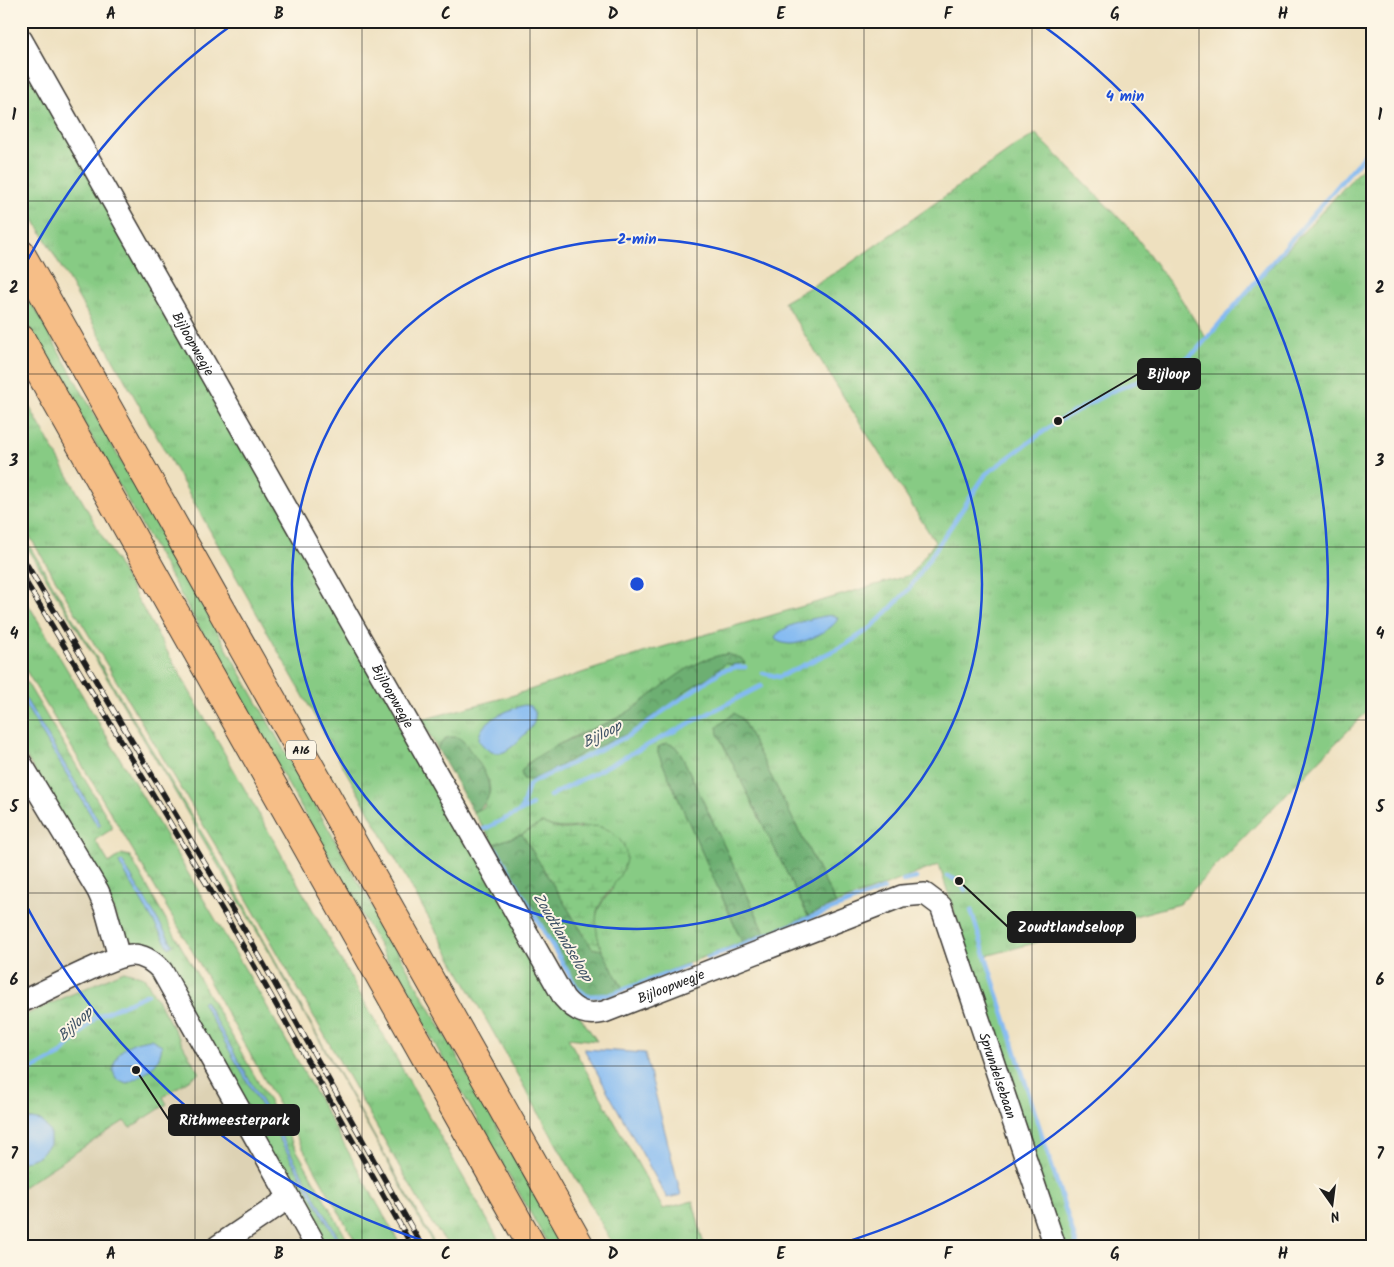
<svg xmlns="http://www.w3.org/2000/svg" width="1394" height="1267" viewBox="0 0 1394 1267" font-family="Kalam,sans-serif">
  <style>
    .built { fill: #ddd2b4 }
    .grass { fill: url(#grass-tufts); stroke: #527450; fill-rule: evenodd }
    .forest { fill: url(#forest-crowns); stroke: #446647 }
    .wetland { fill: url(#wetland-marsh); stroke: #527450 }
    .water { fill: #83baf2; stroke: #506b87 }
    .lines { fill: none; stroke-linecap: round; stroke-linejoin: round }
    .stream { stroke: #83baf2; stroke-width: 4.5 }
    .minor-casing { stroke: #3c3934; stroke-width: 24 }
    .highway-casing { stroke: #3c3934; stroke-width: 30 }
    .minor { stroke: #fff; stroke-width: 21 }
    .highway { stroke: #f6be87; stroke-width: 28 }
    .rail-casing { stroke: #1c1c1c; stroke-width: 5.5 }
    .rail { stroke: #fcf5e5; stroke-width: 4; stroke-dasharray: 11; stroke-linecap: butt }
    .grid { fill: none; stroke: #1c1c1c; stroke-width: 1; stroke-opacity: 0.55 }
    .ring { fill: none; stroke: #1d4ed8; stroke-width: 2.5 }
    .labels { text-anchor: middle; stroke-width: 4; stroke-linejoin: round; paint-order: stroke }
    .shield { fill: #fcf5e5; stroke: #5f5d58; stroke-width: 1 }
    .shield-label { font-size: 12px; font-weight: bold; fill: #1c1c1c }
    .street-label { font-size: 14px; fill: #1c1c1c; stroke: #fcf5e5 }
    .water-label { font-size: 15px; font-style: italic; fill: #405367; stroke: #fcf5e5 }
    .centre { fill: #1d4ed8; stroke: #fcf5e5; stroke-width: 2.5 }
    .ring-label { font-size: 15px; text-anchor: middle; font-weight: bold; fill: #1d4ed8; stroke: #fcf5e5; stroke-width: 4; stroke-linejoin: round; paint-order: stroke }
    .leader { fill: none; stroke: #1c1c1c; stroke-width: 2 }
    .callout-dot { fill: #1c1c1c; stroke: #fcf5e5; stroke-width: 2 }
    .callout { fill: #1c1c1c; stroke: #1c1c1c; stroke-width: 2 }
    .callout-label { font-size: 15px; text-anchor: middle; font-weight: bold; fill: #fff }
    .neatline { fill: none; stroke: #1c1c1c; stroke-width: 2 }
    .grid-label { font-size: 16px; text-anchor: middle; font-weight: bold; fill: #1c1c1c }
  </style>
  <defs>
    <pattern id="grass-tufts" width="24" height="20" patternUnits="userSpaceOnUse" patternTransform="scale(1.25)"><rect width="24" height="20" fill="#87cb84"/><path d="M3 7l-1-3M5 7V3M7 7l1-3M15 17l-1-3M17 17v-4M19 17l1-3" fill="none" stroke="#74ae71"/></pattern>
    <pattern id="forest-crowns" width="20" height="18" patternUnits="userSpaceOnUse" patternTransform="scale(1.25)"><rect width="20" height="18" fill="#6daf72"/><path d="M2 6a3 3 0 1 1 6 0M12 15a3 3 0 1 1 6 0" fill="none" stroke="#598e5d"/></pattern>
    <pattern id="wetland-marsh" width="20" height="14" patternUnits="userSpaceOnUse" patternTransform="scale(1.25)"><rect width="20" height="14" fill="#87cb84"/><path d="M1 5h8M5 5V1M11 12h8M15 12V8" fill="none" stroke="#74ae71"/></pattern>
  </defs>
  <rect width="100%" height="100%" fill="#fcf5e5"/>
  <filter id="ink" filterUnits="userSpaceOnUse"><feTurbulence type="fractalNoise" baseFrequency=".02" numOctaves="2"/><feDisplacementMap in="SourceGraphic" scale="10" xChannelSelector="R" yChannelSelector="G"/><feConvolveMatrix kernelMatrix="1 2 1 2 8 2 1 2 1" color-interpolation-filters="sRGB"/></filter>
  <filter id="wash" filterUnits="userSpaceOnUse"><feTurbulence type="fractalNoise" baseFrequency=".0096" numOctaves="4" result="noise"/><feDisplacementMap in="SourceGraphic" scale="20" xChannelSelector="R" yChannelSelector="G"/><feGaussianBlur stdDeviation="1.12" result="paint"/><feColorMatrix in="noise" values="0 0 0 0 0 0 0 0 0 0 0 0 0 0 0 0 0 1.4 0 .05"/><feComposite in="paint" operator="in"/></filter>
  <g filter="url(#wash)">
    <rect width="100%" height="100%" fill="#eee0bf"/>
    <path class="built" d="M21 676 93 838 349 1246H21Z"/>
    <g class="grass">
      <path d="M21 49 581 1018 597 1041 568 1038 663 1209 693 1201 704 1246H614L21 196Z"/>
      <path d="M1036 134 1132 231 1180 297 1206 338 1373 156V705L1179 904 986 956 1076 1246H1062L939 865 836 904 742 719 718 734 808 916 765 933 681 754C674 744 669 742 659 747L658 753 742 942 623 989C612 967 588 937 598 910 601 903 608 895 613 888L581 826C566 829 557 829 542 823L522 834 494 844 473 812 484 807 490 791 488 780 463 741 440 744 437 748 421 720 514 695 649 651 910 575 935 542 784 302 845 267 1014 147ZM728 654 745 663 731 665 726 663 712 675 687 690 671 705 651 717 630 733 587 751 530 780 526 764C542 756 557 745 573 737 589 729 607 724 623 715 658 695 685 660 728 654Z"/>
      <path d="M21 284 564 1246H549L21 312Z"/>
      <path d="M21 392 502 1246H449L431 1222 231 871 21 522Z"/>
      <path d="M21 532 226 873 436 1246H434C303 1006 164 770 21 537Z"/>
      <path d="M21 592 264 1001 401 1246H358L182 933 21 662Z"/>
      <path d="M21 673 112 825V829L95 840 109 863 122 854 130 856 351 1246H325L139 947 122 932 105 889 21 748Z"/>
      <path d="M124 971 144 977 199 1073 163 1097 167 1104 130 1128 124 1121 21 1188V1163L39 1156 32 1119 21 1120V1017Z"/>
    </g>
    <g class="forest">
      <path d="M728 654 741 658 745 663 731 665 726 663 712 675 687 690 671 705 651 717 630 733 587 751 541 776 530 780 523 779 521 772C536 748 598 730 623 715 658 694 686 659 728 654Z"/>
      <path d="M734 713 742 719 836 904 808 916 718 734 717 727Z"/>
      <path d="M451 737H458L463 741C479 762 507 795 473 812L437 748 446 738Z"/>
      <path d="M667 743 675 746 681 754 765 933 742 942 658 753V747Z"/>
      <path d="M522 834 592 948 602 950 623 989 596 998 584 997 558 956 494 844Z"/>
    </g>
    <path class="wetland" d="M542 823C550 826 556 829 564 829 588 829 601 818 620 840 641 865 602 892 597 912 595 925 597 939 602 950L592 948 522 834Z"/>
    <g class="water">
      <path d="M833 615 838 618C835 629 803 644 791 644 786 644 781 643 776 640L775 637C782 625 819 616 833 615Z"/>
      <path d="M21 691 101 825 98 827 21 698Z"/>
      <path d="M524 705 531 706C533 709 536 712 535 717 535 725 528 731 523 736 507 753 496 762 479 741 478 720 507 711 524 705Z"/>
      <path d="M122 861 173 945 169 948 119 863Z"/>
      <path d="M205 1001 343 1246H340L202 1002Z"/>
      <path d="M151 1039 162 1045C160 1066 145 1075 127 1083L116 1079 113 1071C115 1049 131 1041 151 1039Z"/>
      <path d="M584 1049 645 1053 681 1195 667 1198Z"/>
      <path d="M32 1119 42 1121 50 1132V1144L39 1156 21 1163V1120Z"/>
    </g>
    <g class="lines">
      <g class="stream">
        <path d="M763 673 779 677 845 645 871 628 889 610 909 589 986 474 1058 421 1110 392 1175 367 1196 351 1373 145"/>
        <path d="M550 796 761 686"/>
        <path d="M521 811 532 805"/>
        <path d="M480 831 521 811 529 785 533 782 628 736 721 671 736 667H745"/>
        <path d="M496 849 577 988 587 996 609 995 687 966"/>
        <path d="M947 876 959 881 965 890"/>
        <path d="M903 881 916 878"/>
        <path d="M971 910 1077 1246"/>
        <path d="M707 958 884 889"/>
        <path d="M21 1075 60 1055 96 1017 148 994"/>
      </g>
    </g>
  </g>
  <g filter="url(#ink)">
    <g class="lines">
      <defs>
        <g id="minor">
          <path id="s1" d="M21 39 564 998C576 1012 587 1016 604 1012L902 896 925 894 941 906 1055 1246"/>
          <path d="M21 763 98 891 105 907 119 957"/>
          <path d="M21 1002C42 993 114 954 132 955 144 955 154 962 162 971L316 1246"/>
          <path d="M218 1246 289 1198"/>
        </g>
        <g id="highway">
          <path d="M21 254 580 1246"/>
          <path d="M21 339 532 1246"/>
        </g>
      </defs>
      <use href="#minor" class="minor-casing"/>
      <use href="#highway" class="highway-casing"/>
      <use href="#minor" class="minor"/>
      <use href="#highway" class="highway"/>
      <defs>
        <g id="rail">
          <path d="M21 555 248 936 422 1246"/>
          <path d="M21 574 230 923 412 1246"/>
        </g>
      </defs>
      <use href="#rail" class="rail-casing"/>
      <use href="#rail" class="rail"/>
    </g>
  </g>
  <path class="grid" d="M195 21V1246M362 21V1246M530 21V1246M697 21V1246M864 21V1246M1032 21V1246M1199 21V1246M21 201H1373M21 374H1373M21 547H1373M21 720H1373M21 893H1373M21 1066H1373"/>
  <g class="ring">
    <circle cx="637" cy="584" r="345"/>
    <path d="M441 1246A690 690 0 0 1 22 897M22 271A690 690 0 0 1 236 22M1038 22A690 690 0 0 1 833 1246"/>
  </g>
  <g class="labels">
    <rect class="shield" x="286" y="740.5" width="30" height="19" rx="4"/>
    <g class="shield-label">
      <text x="301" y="754">A16</text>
    </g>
    <g class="street-label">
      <text dy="5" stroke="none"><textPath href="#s1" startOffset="350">Bijloopwegje</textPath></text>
      <text dy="5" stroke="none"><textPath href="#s1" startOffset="755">Bijloopwegje</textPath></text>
      <text dy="5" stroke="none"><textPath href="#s1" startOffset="1219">Bijloopwegje</textPath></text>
      <text dy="5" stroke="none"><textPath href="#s1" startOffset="1689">Sprundelsebaan</textPath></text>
    </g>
    <g class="water-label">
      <text transform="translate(602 734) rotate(-27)" y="5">Bijloop</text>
      <text transform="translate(563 937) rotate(59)" y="5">Zoudtlandseloop</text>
      <text transform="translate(75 1024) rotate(-43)" y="5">Bijloop</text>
    </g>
  </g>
  <circle cx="637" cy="584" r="8" class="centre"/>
  <g class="ring-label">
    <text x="1125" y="101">4 min</text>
    <text x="637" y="244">2 min</text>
  </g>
  <path class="leader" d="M1058 421L1138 374M959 881L1008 927M136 1070L169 1120"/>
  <g class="callout-dot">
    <circle cx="1058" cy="421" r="5"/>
    <circle cx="959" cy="881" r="5"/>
    <circle cx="136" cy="1070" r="5"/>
  </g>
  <g class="callout">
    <rect x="1138" y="359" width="62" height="30" rx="5"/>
    <rect x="1008" y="912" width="127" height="30" rx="5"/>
    <rect x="169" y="1105" width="130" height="30" rx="5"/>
  </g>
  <g class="callout-label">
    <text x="1169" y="379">Bijloop</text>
    <text x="1071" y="932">Zoudtlandseloop</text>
    <text x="234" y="1125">Rithmeesterpark</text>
  </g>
  <rect width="1394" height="1267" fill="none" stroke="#fcf5e5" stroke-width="55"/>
  <g transform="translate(1332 1204) rotate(166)" stroke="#fcf5e5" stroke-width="4" paint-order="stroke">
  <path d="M0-4L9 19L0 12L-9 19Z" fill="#1c1c1c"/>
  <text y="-8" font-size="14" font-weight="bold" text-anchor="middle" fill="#1c1c1c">N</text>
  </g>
  <rect x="28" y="28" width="1338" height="1212" class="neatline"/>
  <g class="grid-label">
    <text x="111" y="19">A</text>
    <text x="279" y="19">B</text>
    <text x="446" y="19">C</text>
    <text x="613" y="19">D</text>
    <text x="781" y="19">E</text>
    <text x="948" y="19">F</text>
    <text x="1115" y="19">G</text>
    <text x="1283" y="19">H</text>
    <text x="14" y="120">1</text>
    <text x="1380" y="120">1</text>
    <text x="14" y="293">2</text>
    <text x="1380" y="293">2</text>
    <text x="14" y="466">3</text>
    <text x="1380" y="466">3</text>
    <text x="14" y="639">4</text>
    <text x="1380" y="639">4</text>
    <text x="14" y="812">5</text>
    <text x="1380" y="812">5</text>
    <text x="14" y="985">6</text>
    <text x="1380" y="985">6</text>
    <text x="14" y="1159">7</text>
    <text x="1380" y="1159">7</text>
    <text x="111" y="1259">A</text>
    <text x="279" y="1259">B</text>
    <text x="446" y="1259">C</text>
    <text x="613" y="1259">D</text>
    <text x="781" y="1259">E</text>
    <text x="948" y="1259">F</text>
    <text x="1115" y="1259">G</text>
    <text x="1283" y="1259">H</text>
  </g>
</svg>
